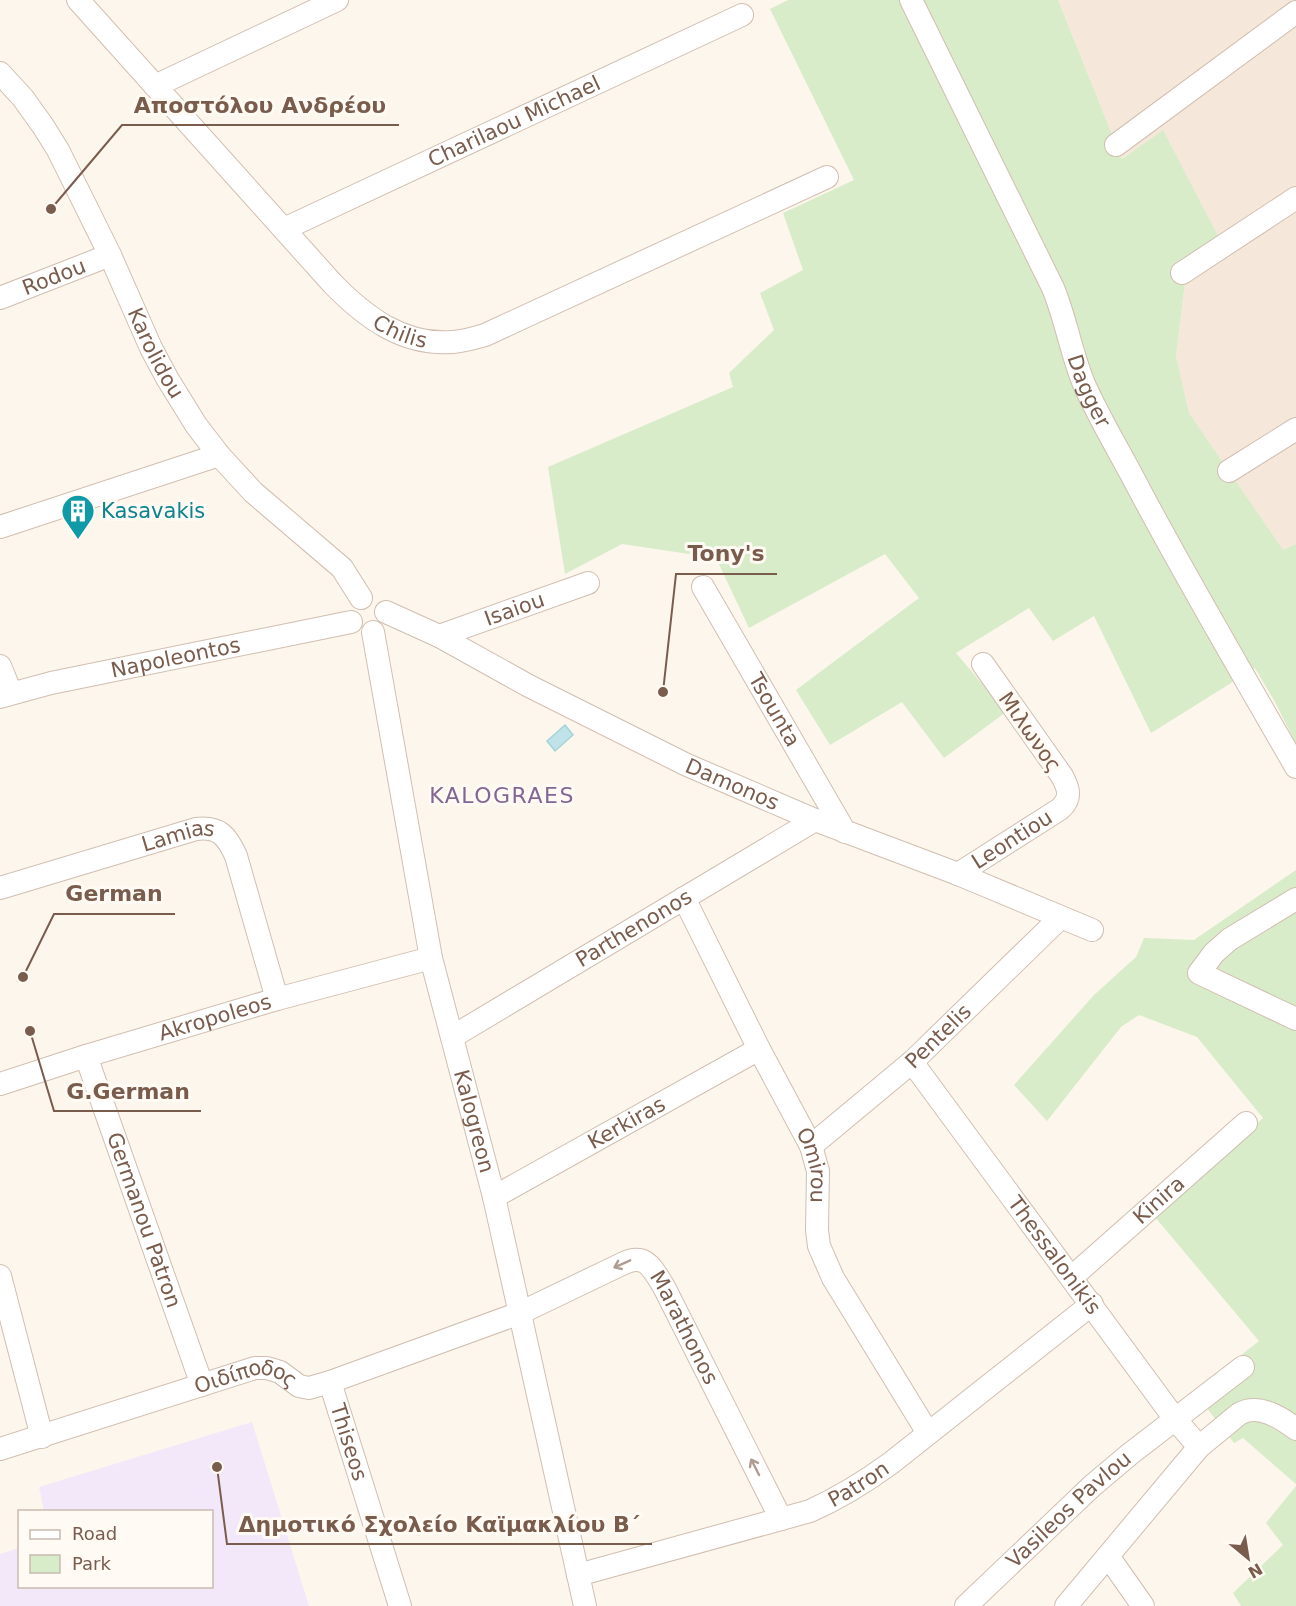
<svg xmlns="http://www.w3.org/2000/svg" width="1296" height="1606" viewBox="0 0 1296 1606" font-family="'DejaVu Sans',sans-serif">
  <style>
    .residential { fill: #f5e8da }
    .education { fill: #f3e8fa }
    .green { fill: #d8ecc9 }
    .water { fill: #bfe3e8; stroke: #a5d3da; stroke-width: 1.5 }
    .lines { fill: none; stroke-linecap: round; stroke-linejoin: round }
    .street-casing { stroke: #d1beb0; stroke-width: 24 }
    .street { stroke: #fff; stroke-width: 22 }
    .oneway { stroke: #af9d94 }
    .labels { text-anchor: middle; stroke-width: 6; stroke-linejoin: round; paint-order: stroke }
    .street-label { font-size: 21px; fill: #7a5c4d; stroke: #fffaf3 }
    .culture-label { font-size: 21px; fill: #0d838f; stroke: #fffaf3; text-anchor: start }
    .neighbourhood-label { font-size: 22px; letter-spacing: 1.5px; fill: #846695; stroke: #fffaf3 }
    .leader { fill: none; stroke: #7a5c4d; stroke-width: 2 }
    .callout-dot { fill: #7a5c4d; stroke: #fffaf3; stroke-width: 2 }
    .callout-label { font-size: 22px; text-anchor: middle; font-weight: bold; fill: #7a5c4d; stroke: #fffaf3; stroke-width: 6; stroke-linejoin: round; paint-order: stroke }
  </style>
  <rect width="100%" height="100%" fill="#fdf6ec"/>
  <path class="residential" d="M1058 0H1296V544L1283 551 1189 413 1176 356 1185 282 1162 131 1122 159Z"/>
  <path class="education" d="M252 1422 309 1606H0V1554L19 1548 20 1586H212V1512L44 1511 39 1487Z"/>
  <g class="green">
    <path d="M788 0H1058L1122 159 1163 130 1219 238 1185 282 1176 356 1189 413 1283 550 1296 544V744L1275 702 1255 668 1151 733 1094 616 1053 641 1029 608 956 653 1006 712 944 758 902 702 830 745 796 690 919 598 885 554 749 628 716 558 622 544 565 574 548 467 733 387 729 373 774 330 760 293 803 270 783 213 854 180 770 9Z"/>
    <path d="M1296 870V1484L1243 1438 1234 1443 1194 1392 1259 1341 1155 1217 1263 1118 1197 1037 1139 1015 1121 1027 1047 1121 1014 1085 1094 995 1136 957 1144 938 1194 940Z"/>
    <path d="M1296 1486V1606H1241L1233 1593 1283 1545 1266 1523Z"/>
  </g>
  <path class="water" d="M565 725 573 735 555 751 547 741Z"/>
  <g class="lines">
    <defs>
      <g id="street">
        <path id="s1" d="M78 0 332 283C365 317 403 346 453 342 464 341 475 338 485 335L827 177"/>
        <path id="s2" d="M911 0 1053 288C1066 319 1071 353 1084 384 1100 420 1121 454 1139 489 1189 583 1243 675 1296 767"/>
        <path id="s3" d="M0 73 23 98 43 126 58 150 110 255 151 348 167 378 196 425 219 455 253 492 342 568 361 598"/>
        <path d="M155 86 337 0"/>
        <path d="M1116 145 1296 12"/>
        <path id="s4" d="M284 229 742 15"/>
        <path d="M1182 273 1296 198"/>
        <path id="s5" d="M0 298 110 255"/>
        <path d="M1229 471 1296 429"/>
        <path d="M0 527 219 455"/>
        <path id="s6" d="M703 587 845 832"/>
        <path id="s7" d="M386 612 439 636 529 686 687 765 815 820 958 874 1092 930"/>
        <path id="s8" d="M373 632 431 958 494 1197 585 1606"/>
        <path id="s9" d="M439 636 588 583"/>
        <path d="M0 666 11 693"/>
        <path id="s10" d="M0 697 51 683 351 622"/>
        <path id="s11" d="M958 874 1060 809C1072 798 1069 789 1062 776L983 664"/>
        <path id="s12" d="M0 888 196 829C219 826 227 836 236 856L277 999"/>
        <path id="s13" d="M684 898 759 1049 811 1146 818 1171 817 1230 819 1246 833 1278 928 1433"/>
        <path d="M1296 899 1230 939 1214 953 1199 973 1296 1019"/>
        <path id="s14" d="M452 1037 815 820"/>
        <path id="s15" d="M86 1056 202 1385"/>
        <path id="s16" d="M912 1062 1175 1419 1199 1447"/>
        <path id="s17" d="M0 1084 86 1056 277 999 431 958"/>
        <path id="s18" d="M811 1146 912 1062 1060 918"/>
        <path id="s19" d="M494 1197 759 1049"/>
        <path d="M0 1276 42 1437"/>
        <path id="s20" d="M1072 1277 1246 1123"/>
        <path id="s21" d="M330 1382 400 1606"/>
        <path id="s22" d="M0 1449 255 1368H267L280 1372 299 1386 309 1388 330 1382 520 1313 622 1264C646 1252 652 1268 664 1287L781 1519"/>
        <path d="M1108 1556 1143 1606"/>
        <path id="s23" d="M578 1575 810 1511C839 1498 865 1482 891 1463L1092 1304"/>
        <path id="s24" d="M966 1606 1092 1486 1130 1454 1243 1367"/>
        <path d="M1066 1606 1199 1447 1239 1414C1258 1403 1280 1417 1296 1429"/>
      </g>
    </defs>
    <use href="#street" class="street-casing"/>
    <use href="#street" class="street"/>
  </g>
  <defs><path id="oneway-shaft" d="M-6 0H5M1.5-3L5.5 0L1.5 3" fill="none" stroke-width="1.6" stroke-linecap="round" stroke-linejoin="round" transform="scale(1.5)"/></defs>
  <g class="oneway">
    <use href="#oneway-shaft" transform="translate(622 1264) rotate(156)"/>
    <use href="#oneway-shaft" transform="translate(755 1467) rotate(-117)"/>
  </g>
  <defs>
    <symbol id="building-pin" viewBox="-11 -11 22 30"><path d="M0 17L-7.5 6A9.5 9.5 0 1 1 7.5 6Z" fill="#0f9aa8" stroke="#fffaf3"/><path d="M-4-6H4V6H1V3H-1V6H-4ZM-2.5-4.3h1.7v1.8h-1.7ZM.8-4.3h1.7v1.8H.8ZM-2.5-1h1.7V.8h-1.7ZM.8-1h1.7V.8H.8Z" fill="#fff"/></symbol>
  </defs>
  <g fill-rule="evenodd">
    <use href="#building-pin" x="59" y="492" width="38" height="52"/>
  </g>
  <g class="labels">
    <g class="street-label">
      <text dy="7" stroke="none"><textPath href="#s4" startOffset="254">Charilaou Michael</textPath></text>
      <text dy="7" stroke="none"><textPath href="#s5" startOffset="58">Rodou</textPath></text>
      <text dy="7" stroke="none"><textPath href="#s1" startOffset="465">Chilis</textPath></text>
      <text dy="7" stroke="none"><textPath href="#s3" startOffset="322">Karolidou</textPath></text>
      <text dy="7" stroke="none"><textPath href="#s2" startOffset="430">Dagger</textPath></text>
      <text dy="7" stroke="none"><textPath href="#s9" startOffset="80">Isaiou</textPath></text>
      <text dy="7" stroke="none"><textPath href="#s10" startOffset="180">Napoleontos</textPath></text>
      <text dy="7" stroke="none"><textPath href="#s6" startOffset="142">Tsounta</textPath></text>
      <text transform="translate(1030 732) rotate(55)" y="7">Μιλωνος</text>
      <text dy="7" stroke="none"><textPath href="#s7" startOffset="387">Damonos</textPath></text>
      <text dy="7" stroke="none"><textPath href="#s11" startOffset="64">Leontiou</textPath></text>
      <text dy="7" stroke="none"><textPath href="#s12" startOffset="186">Lamias</textPath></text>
      <text dy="7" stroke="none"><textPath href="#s14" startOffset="212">Parthenonos</textPath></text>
      <text dy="7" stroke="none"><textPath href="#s17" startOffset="225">Akropoleos</textPath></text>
      <text dy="7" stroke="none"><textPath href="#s18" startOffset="168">Pentelis</textPath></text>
      <text dy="7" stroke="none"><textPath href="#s8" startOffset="500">Kalogreon</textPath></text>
      <text dy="7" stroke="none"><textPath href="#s19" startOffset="152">Kerkiras</textPath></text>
      <text dy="7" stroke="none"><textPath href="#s13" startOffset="298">Omirou</textPath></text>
      <text dy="7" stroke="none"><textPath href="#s20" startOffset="116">Kinira</textPath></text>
      <text dy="7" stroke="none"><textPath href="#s15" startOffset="174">Germanou Patron</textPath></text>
      <text dy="7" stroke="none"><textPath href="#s16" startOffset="240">Thessalonikis</textPath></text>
      <text dy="7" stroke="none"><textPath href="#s22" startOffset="765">Marathonos</textPath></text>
      <text dy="7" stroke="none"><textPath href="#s22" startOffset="258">Οιδίποδος</textPath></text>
      <text dy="7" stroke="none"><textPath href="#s21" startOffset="63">Thiseos</textPath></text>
      <text dy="7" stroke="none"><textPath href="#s23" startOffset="296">Patron</textPath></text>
      <text dy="7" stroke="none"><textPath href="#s24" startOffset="141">Vasileos Pavlou</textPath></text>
    </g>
    <g class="culture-label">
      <text x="101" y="518">Kasavakis</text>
    </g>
    <g class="neighbourhood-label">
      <text x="502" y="803">KALOGRAES</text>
    </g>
  </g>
  <path class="leader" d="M51 209L122 125H399M663 692L676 574H777M23 977L54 914H175M30 1031L54 1111H201M217 1467L227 1544H652"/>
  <g class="callout-dot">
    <circle cx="51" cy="209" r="6"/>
    <circle cx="663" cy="692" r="6"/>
    <circle cx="23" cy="977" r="6"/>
    <circle cx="30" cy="1031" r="6"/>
    <circle cx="217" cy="1467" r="6"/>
  </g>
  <g class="callout-label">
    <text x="260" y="113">Αποστόλου Ανδρέου</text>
    <text x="726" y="561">Tony's</text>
    <text x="114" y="901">German</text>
    <text x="128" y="1099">G.German</text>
    <text x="439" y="1532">Δημοτικό Σχολείο Καϊμακλίου Β΄</text>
  </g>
  <rect x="18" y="1510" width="195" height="78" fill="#fffaf3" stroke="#cabbb1" stroke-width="1.5"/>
  <rect x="30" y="1530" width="30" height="9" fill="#ffffff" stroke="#cabbb1" stroke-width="1.5"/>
  <text x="72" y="1540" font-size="18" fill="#7a5c4d">Road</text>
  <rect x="30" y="1555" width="30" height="18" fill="#d8ecc9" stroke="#cabbb1" stroke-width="1.5"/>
  <text x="72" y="1570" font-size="18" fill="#7a5c4d">Park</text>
  <g transform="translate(1248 1558) rotate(150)" stroke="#fffaf3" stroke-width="4.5" paint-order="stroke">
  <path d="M0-4.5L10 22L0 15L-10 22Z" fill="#7a5c4d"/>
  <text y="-9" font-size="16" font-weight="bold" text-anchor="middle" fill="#7a5c4d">N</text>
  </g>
</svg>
